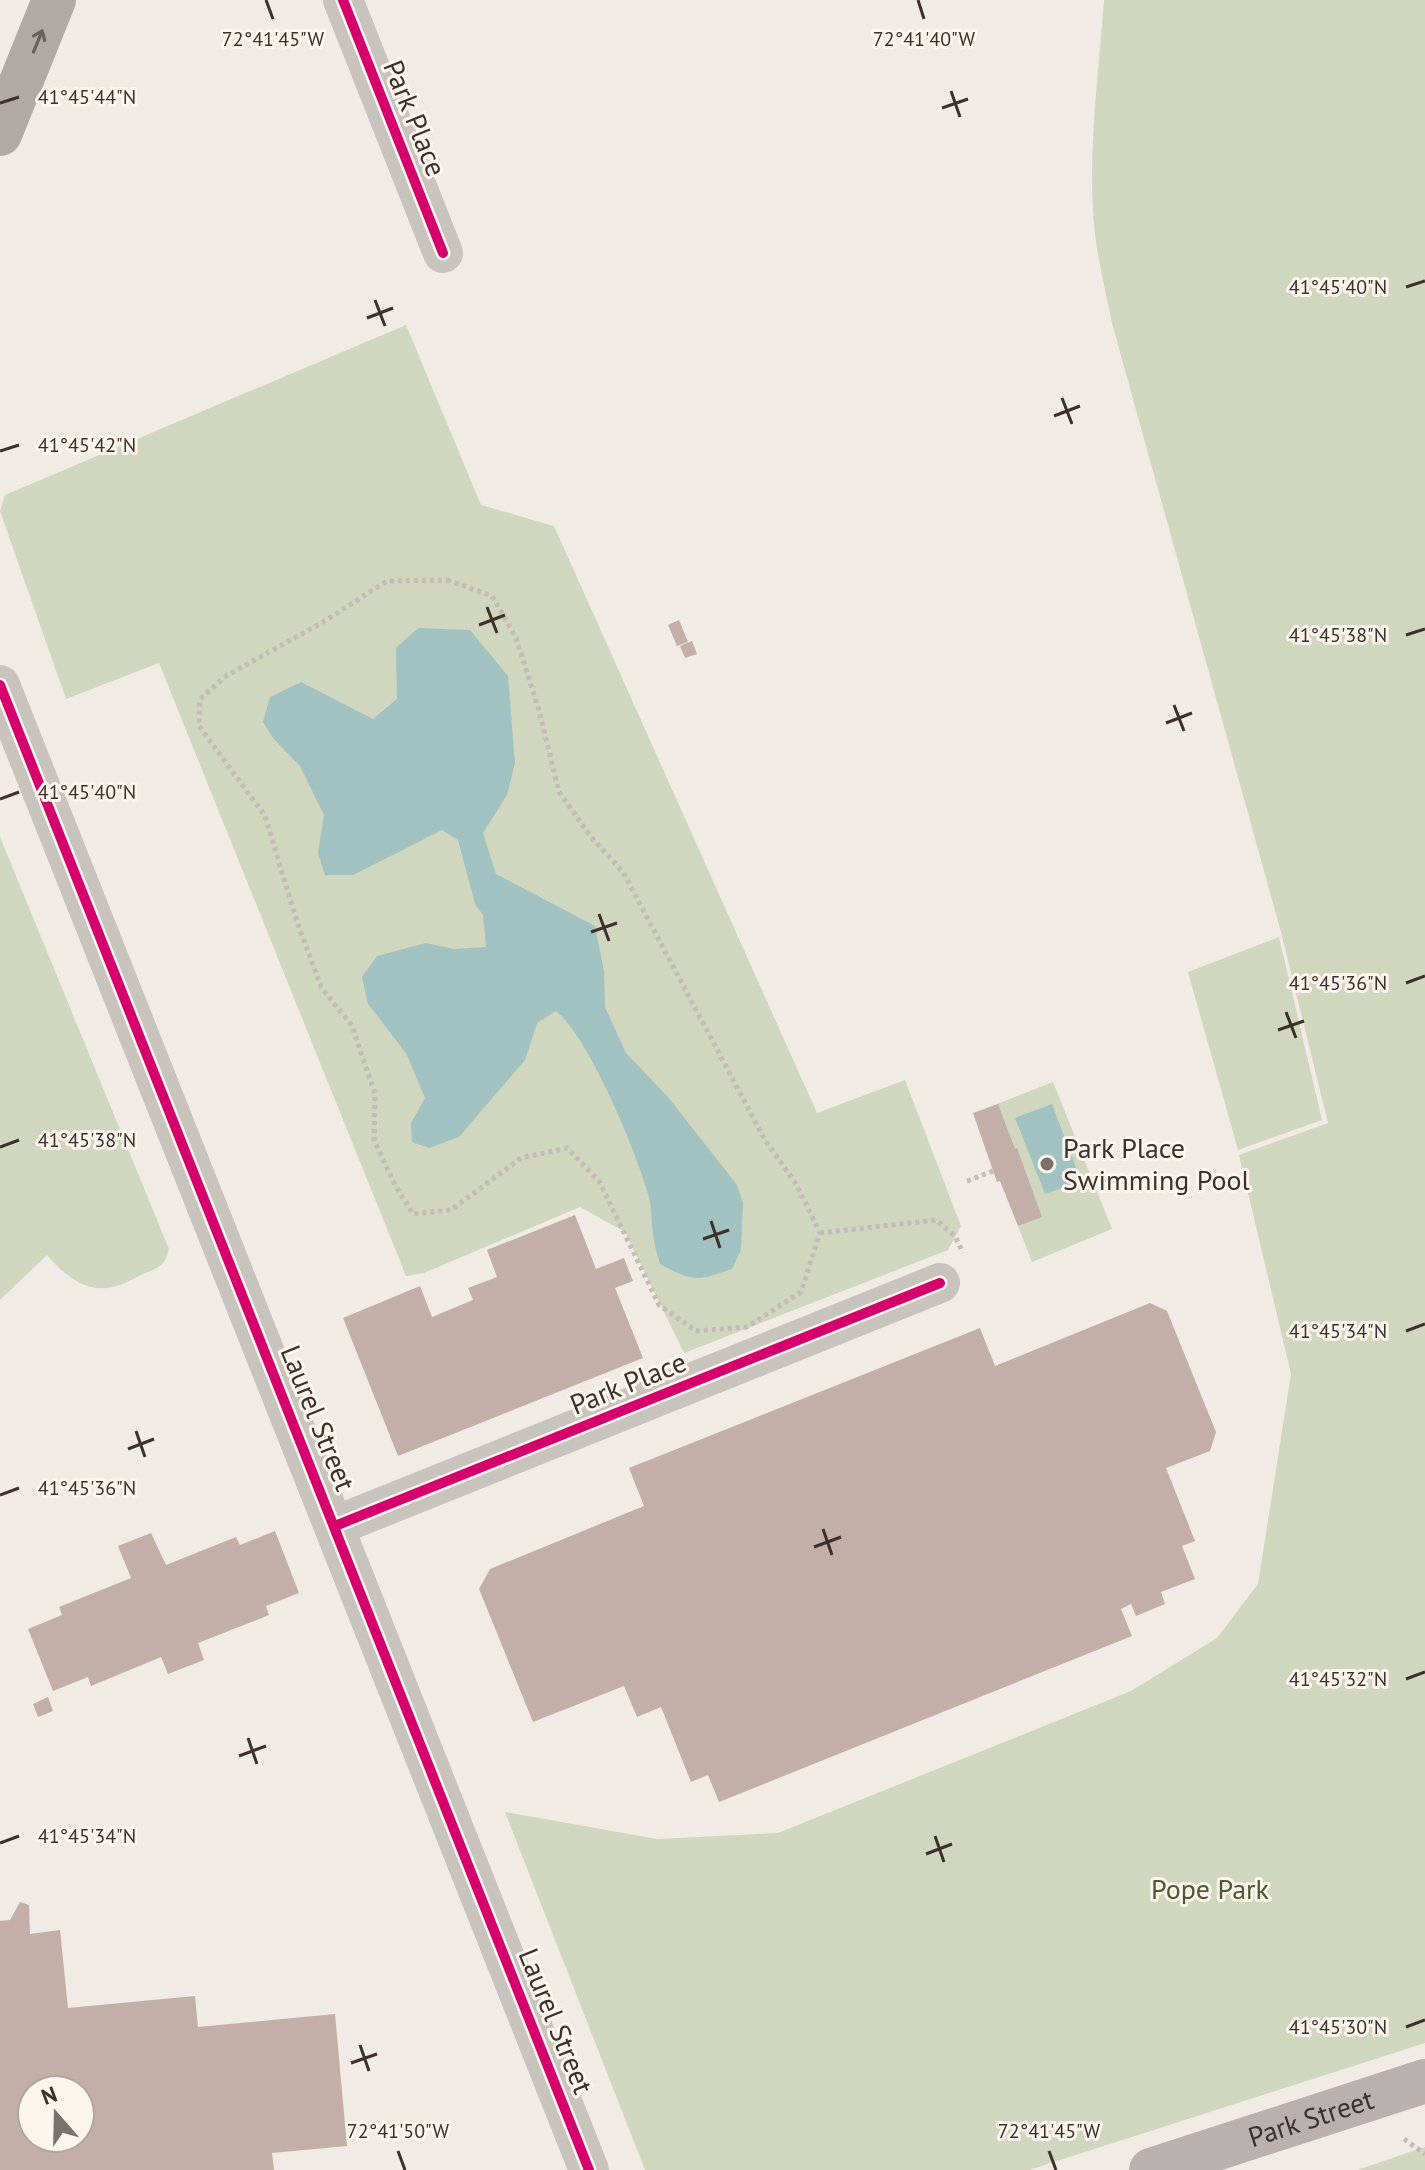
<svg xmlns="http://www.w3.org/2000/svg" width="1425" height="2170" viewBox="0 0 1425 2170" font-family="'PT Sans',sans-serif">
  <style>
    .green { fill: #d1d6bf }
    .water { fill: #a1c2c1 }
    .building { fill: #c3afa7; fill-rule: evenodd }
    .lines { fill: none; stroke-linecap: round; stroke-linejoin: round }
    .path { stroke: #c2bbb6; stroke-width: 5; stroke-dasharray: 4 4; stroke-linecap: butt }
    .minor { stroke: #c9c3be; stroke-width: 40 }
    .major { stroke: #b8b1ad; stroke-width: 44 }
    .highway { stroke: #afaaa4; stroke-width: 44 }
    .cycleway-casing { stroke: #fbf5ee; stroke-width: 15 }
    .cycleway { stroke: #d6006c; stroke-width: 10 }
    .oneway { stroke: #69615b }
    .ticks { fill: none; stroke: #3b302b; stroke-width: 3 }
    .poi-dot { fill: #7a716c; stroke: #fbf5ee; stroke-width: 3 }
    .labels { text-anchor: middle; stroke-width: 6; stroke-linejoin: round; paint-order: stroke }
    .street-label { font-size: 28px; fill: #3b302b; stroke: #fbf5ee }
    .poi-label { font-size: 28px; fill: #3b302b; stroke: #fbf5ee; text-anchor: start }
    .park-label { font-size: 28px; fill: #4a5a2e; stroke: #fbf5ee }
    .ticks-label { font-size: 20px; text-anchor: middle; fill: #3b302b; stroke: #fbf5ee; stroke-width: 6; stroke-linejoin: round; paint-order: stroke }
  </style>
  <rect width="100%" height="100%" fill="#f0ebe5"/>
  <g class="green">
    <path d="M1104 0H1425V2043L1029 2170H645L505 1812 657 1839 778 1833 1131 1691 1217 1638 1258 1584 1291 1374 1239 1155 1328 1123 1281 932 1113 327C1105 289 1095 250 1093 211 1089 141 1099 70 1104 0Z"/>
    <path d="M406 325 481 505 554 526 817 1113 905 1080 961 1226 948 1250 684 1353 625 1232 580 1207 424 1273 406 1276 159 663 66 699 0 511 5 495Z"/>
    <path d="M0 837 169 1249C166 1265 157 1269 143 1274 133 1279 119 1287 107 1288 83 1291 62 1273 47 1255L0 1300Z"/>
    <path d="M1279 937 1322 1120 1238 1150 1188 972Z"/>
    <path d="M1053 1082 1112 1229 1032 1262 1018 1226 1030 1220 987 1108Z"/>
    <path d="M1425 2147V2170H1357Z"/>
  </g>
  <g class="water">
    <path d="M418 628 470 630 508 676 515 763 507 795 483 833 496 874 595 926 604 971 605 1007 626 1053 668 1097 737 1185 743 1203 741 1250 732 1269C697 1281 693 1282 660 1264 657 1254 654 1244 653 1234 651 1222 652 1208 649 1197 637 1153 589 1037 556 1011L537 1023 525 1060 459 1137 429 1148 412 1142 411 1123 425 1098 406 1053 368 1004 362 977 377 956 426 943 454 949 486 947 483 915 475 904 458 840 442 830 353 875H325L318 853 324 815 300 766 273 738 263 722 270 697 301 682 373 719 397 699 396 648Z"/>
    <path d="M1052 1104 1081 1181 1045 1194 1015 1118Z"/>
  </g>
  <g class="building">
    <path d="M679 620 688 642 677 646 668 625Z"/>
    <path d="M692 641 697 654 685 658 680 646Z"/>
    <path d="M998 1104 1015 1149 1017 1148 1042 1217 1018 1226 1000 1181 997 1182 973 1113Z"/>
    <path d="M575 1215 596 1269 624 1258 633 1281 615 1288 643 1358 398 1456 343 1318 420 1286 432 1317 473 1300 468 1288 497 1277 487 1250Z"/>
    <path d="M1150 1303 1167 1311 1216 1432 1210 1451 1166 1468 1195 1541 1182 1546 1195 1579 1161 1592 1165 1604 1136 1616 1131 1604 1121 1609 1132 1636 719 1802 708 1775 691 1782 661 1707 637 1717 624 1686 533 1722 479 1589 490 1569 644 1506 629 1468 980 1328 995 1366Z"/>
    <path d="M275 1531 299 1593 266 1606 269 1615 198 1643 204 1660 168 1674 161 1657 91 1686 88 1677 53 1691 28 1629 62 1615 59 1607 131 1578 118 1546 151 1533 166 1565 236 1537 240 1545Z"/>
    <path d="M48 1697 53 1711 38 1717 33 1704Z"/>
    <path d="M20 1902 29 1905 30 1934 60 1930 68 2008 195 1996 198 2027 335 2014 347 2146 272 2153 274 2170H0V1921L10 1920ZM32 2090H80V2138H32Z"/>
  </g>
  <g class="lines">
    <g class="path">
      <path d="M447 580 492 596 516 638 539 710 559 792 591 837 623 872 765 1140 796 1184 820 1233 801 1292 747 1327 696 1331 659 1305 599 1181 567 1148 521 1158 451 1210 413 1214 395 1185 374 1140 375 1094 352 1026 321 987 297 922 265 816 199 726 200 699 226 676 323 622 387 581Z"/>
      <path d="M967 1181 993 1171"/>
      <path d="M820 1233 936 1220 955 1236 963 1253"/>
      <path d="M1404 2139 1425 2154"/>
    </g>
    <g class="minor">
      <path d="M343 0 443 253"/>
      <path d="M0 685 589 2170"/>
      <path d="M335 1526 940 1283"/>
    </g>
    <path class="major" id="s1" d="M1151 2170 1425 2081"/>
    <path class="highway" d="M0 134 54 0"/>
    <defs>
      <g id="cycleway">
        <path d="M343 0 443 253"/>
        <path d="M0 685 589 2170"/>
        <path d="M335 1526 940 1283"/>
      </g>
    </defs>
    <use href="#cycleway" class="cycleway-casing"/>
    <use href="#cycleway" class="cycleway"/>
  </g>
  <defs><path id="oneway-shaft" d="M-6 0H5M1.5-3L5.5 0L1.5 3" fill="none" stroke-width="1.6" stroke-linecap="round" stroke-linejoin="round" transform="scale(2)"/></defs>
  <use class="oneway" href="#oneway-shaft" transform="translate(38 41) rotate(-68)"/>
  <path class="ticks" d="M266 0 273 19M918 0 924 19M951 91 960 117M0 103 19 97M942 108 968 99M1406 287 1425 281M375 300 385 326M367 318 393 308M1062 398 1072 424M1054 416 1080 406M0 451 19 445M487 607 497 633M479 625 505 615M1406 635 1425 629M1174 705 1184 731M1166 723 1192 713M0 799 19 792M599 914 609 941M591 932 617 923M1406 983 1425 976M1286 1012 1296 1038M1278 1030 1304 1021M0 1147 19 1140M711 1221 720 1248M703 1239 729 1230M1406 1331 1425 1324M136 1431 145 1457M128 1449 154 1439M0 1495 19 1488M823 1529 832 1555M814 1547 841 1537M1406 1679 1425 1672M248 1738 257 1764M239 1756 266 1746M935 1836 944 1862M0 1843 19 1836M926 1854 952 1844M1406 2027 1425 2020M360 2045 369 2071M351 2063 377 2054M398 2151 405 2170M1049 2151 1056 2170"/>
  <circle class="poi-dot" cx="1047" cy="1164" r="8"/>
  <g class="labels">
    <g class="street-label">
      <text transform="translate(415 118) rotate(68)" y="10">Park Place</text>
      <text transform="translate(628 1383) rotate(-22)" y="10">Park Place</text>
      <text transform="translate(318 1418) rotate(68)" y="10">Laurel Street</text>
      <text transform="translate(556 2021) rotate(68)" y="10">Laurel Street</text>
      <text dy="10" stroke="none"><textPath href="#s1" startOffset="168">Park Street</textPath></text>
    </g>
    <g class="poi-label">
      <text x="1063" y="1158">Park Place<tspan x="1063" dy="32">Swimming Pool</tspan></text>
    </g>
    <g class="park-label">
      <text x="1210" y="1899">Pope Park</text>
    </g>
  </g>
  <g class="ticks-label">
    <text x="924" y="46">72°41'40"W</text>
    <text x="273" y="46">72°41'45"W</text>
    <text x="87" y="104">41°45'44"N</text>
    <text x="1338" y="294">41°45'40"N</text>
    <text x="87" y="452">41°45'42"N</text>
    <text x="1338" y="642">41°45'38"N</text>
    <text x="87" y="799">41°45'40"N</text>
    <text x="1338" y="990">41°45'36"N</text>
    <text x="87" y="1147">41°45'38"N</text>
    <text x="1338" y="1338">41°45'34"N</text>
    <text x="87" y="1495">41°45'36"N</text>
    <text x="1338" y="1686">41°45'32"N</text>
    <text x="87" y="1843">41°45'34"N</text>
    <text x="1338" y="2034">41°45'30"N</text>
    <text x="398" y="2138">72°41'50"W</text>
    <text x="1049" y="2138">72°41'45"W</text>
  </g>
  <g transform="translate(56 2114) rotate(340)"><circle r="38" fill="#fbf5ee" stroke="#aea6a0" stroke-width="2"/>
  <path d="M0-6L14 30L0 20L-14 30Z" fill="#7a716c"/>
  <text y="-12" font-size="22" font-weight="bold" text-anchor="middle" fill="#3b302b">N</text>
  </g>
</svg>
